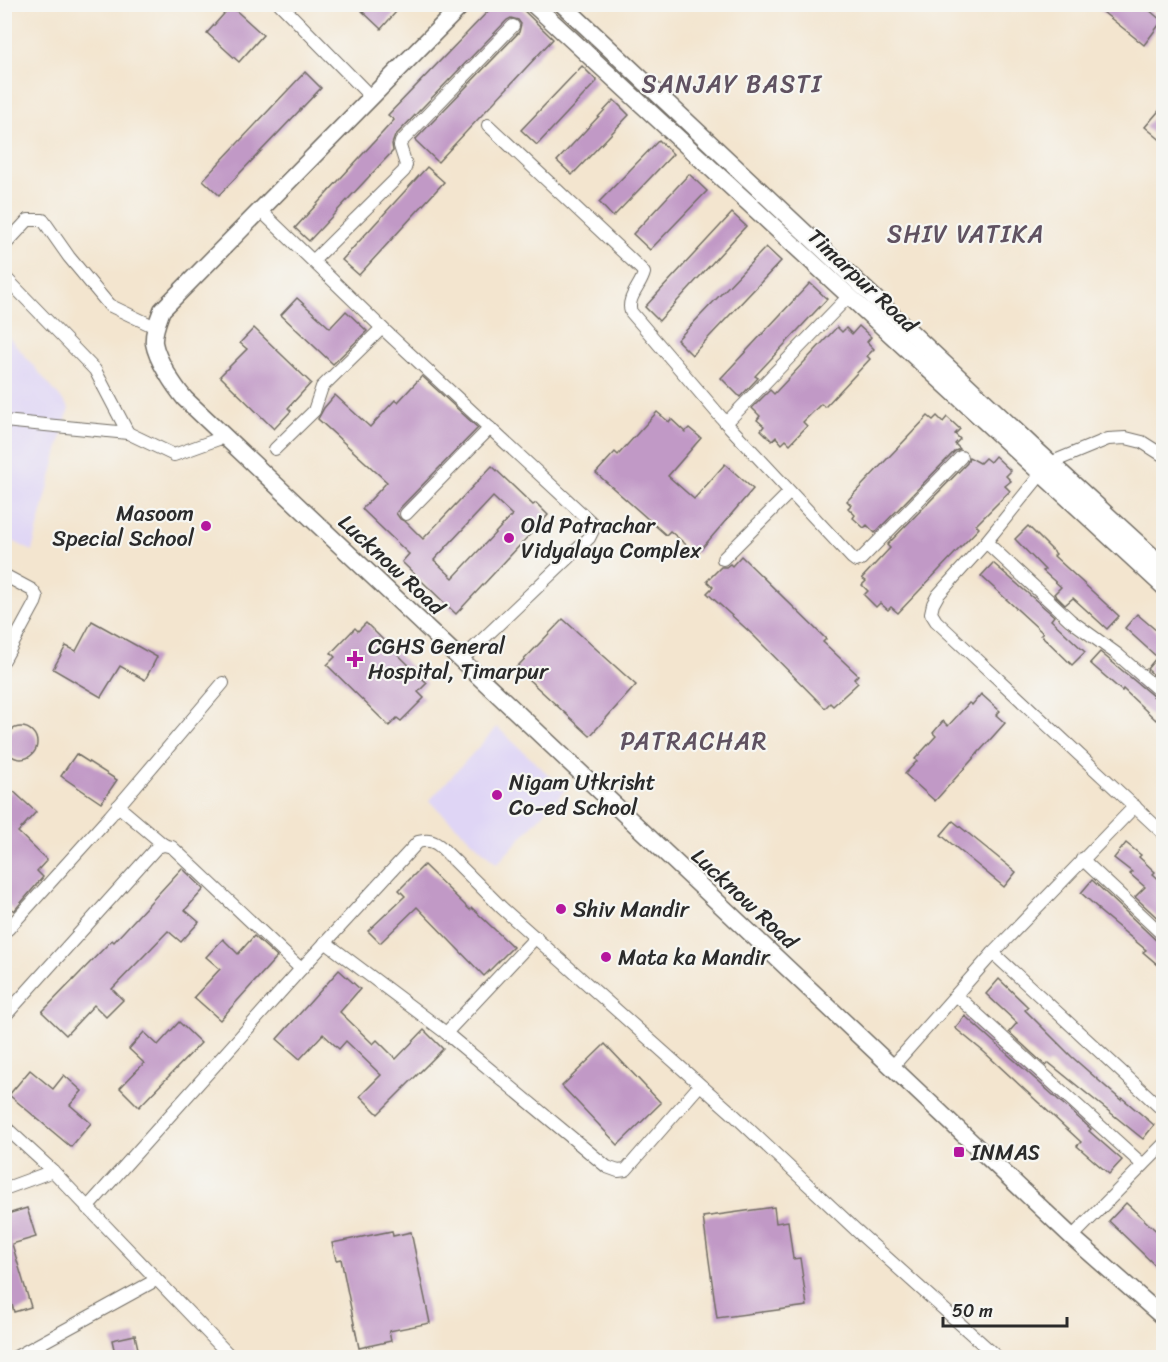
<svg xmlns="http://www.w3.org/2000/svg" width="1168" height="1362" viewBox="0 0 1168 1362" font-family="Sriracha,sans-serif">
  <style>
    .built { fill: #dfd5f5 }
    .building { fill: #c199c6; fill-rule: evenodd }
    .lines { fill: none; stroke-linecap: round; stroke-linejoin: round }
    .minor-casing { stroke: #716c64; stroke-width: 14 }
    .tertiary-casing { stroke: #716c64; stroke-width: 19 }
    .minor { stroke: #fff; stroke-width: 12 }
    .tertiary { stroke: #fff; stroke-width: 16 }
    .poi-dot { fill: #b5179e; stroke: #f6f6f2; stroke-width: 2 }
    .labels { text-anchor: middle; stroke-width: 4.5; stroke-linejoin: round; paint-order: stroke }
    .street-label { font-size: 22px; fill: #2b2b2b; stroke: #f6f6f2 }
    .poi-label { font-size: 22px; fill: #2b2b2b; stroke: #f6f6f2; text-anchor: start }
    .neighbourhood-label { font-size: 24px; letter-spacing: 1.5px; fill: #605261; stroke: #f6f6f2 }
  </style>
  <rect width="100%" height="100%" fill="#f6f6f2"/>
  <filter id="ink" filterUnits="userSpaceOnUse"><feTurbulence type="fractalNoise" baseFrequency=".0167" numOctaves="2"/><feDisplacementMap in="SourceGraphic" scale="12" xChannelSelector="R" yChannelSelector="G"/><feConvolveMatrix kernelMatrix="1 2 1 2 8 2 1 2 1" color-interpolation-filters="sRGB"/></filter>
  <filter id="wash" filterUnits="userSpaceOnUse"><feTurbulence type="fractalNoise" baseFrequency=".008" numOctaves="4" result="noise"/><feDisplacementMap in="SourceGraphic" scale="24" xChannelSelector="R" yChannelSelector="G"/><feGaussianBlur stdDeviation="1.35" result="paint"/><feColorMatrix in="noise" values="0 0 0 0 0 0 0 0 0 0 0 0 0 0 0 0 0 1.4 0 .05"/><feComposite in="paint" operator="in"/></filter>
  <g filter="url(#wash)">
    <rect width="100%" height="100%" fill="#f3e5cf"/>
    <g class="built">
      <path d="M4 331 69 408 32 551 5 537Z"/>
      <path d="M497 727 565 790 497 864 429 801Z"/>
    </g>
    <g id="blocks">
      <g class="building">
        <path d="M368 4H403L381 29 362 11Z"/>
        <path d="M495 4H517L553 39 438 162 415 140 519 32 521 24 518 20 511 18 507 20 395 136 392 144 393 151 309 241 295 228 394 120 388 115Z"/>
        <path d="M1093 4H1142L1162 21 1144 45Z"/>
        <path d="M231 6 263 35 239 62 207 33Z"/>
        <path d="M582 66 597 81 537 145 521 130Z"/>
        <path d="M305 72 321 88 219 195 203 180Z"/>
        <path d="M614 100 629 115 572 175 557 161Z"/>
        <path d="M1164 105V143L1145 127Z"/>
        <path d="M659 140 673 154 613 217 599 202Z"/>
        <path d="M427 167 444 182 359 275 342 260Z"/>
        <path d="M689 174 707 191 650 250 633 234Z"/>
        <path d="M732 213 746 226 659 321 645 307Z"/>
        <path d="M766 247 781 261 692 355 677 340Z"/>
        <path d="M810 283 827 299 755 376 758 378 740 397 721 378Z"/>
        <path d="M297 298 330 328 346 311 367 331 333 364 281 315Z"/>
        <path d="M859 326 871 337 867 342 874 349 867 356 870 359 825 407 821 404 803 422 807 426 790 444 786 440 782 444 776 437 772 441 761 430 764 426 757 420 760 416 752 408 770 390 774 394 837 327 842 332 846 328 852 334Z"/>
        <path d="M254 328 311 383 288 408 291 411 274 429 220 376 247 349 240 343Z"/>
        <path d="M422 376 478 428 400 508 396 513 400 519 406 522 423 539 492 466 533 505 536 503 548 515 456 614 402 562 409 554 362 509 387 482 318 419 324 408 335 395 370 427 395 400 398 402ZM493 497 512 515 453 578 434 560Z"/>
        <path d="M657 412 669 422 671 419 685 432 689 428 701 438 668 476 694 499 725 464 753 489 697 554 670 531 666 535 596 473 615 452 618 455Z"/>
        <path d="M928 416 933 420 937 416 943 422 947 417 960 429 955 434 960 439 955 444 960 449 955 451 875 533 867 525 864 528 853 518 855 515 848 508 851 505 847 501Z"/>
        <path d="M995 456 1011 471 1006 476 1011 481 1005 486 1010 491 976 525 979 528 898 613 891 607 888 610 880 603 876 607 864 595 868 591 862 585 866 581 862 578 890 548 887 545 967 463 969 457 980 463 985 458 990 462Z"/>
        <path d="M1028 526 1056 554 1054 556 1119 616 1107 629 1073 598 1065 605 1054 594 1061 587 1043 571 1045 570 1015 539Z"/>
        <path d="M741 556 826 639 823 642 858 675 854 679 858 683 833 706 830 703 825 708 753 635 707 593 713 587 707 581 721 567H726L730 564 732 566Z"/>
        <path d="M993 563 1054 616 1051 620 1085 652 1072 665 1041 635 1043 633 981 576Z"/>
        <path d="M1137 614 1164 637V684L1147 669 1157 657 1125 628Z"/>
        <path d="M563 619 636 685 590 736 516 668Z"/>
        <path d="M92 621 157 657 145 680 120 666 101 697 53 669 66 646 76 651Z"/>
        <path d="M366 623 427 683 418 692 424 698 401 721 397 718 389 726 327 665 335 657 331 653 355 628 358 631Z"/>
        <path d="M1100 652 1159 701 1164 703V723L1158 718 1156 720 1123 689 1122 691 1090 663Z"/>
        <path d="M981 694 1000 711 996 715 1005 723 935 801 905 774 917 761 915 759 936 736 933 733 943 721 948 726 969 703 972 705Z"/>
        <circle cx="21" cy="743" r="16"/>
        <path d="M76 754 117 780 101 803 61 776Z"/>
        <path d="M12 790 36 812 18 832 47 860 37 871 43 877 14 911 4 902V799Z"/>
        <path d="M953 821 1016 872 1004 887 941 835Z"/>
        <path d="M1126 843 1141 855 1139 857 1155 872 1153 874 1164 884V924L1135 897 1145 887 1130 874 1132 872 1114 858Z"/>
        <path d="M424 865 470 910 472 908 513 947 484 976 417 907 380 943 368 931 405 896 399 890Z"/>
        <path d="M182 868 204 889 185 910 199 922 181 942 168 931 112 989 123 1000 106 1017 94 1005 66 1035 42 1012 112 940 114 942Z"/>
        <path d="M1092 880 1158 942 1164 944V970L1143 952 1146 950 1098 910 1099 909 1081 893Z"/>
        <path d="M254 936 277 957 220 1020 194 997 220 969 206 957 223 939 238 954Z"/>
        <path d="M339 970 360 989 340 1012 373 1044 377 1040 396 1059 424 1030 443 1049 378 1114 360 1096 381 1075 346 1041 339 1049 323 1034 300 1059 277 1039Z"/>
        <path d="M999 979 1028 1007 1025 1010 1072 1057 1121 1100 1122 1098 1154 1125 1143 1139 1049 1063 1046 1066 1009 1032 1017 1023 986 994Z"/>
        <path d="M965 1016 1091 1129 1089 1131 1122 1160 1109 1174 1077 1146 1081 1142 984 1052 955 1028Z"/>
        <path d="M179 1022 201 1043 139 1107 120 1088 144 1063 129 1049 144 1032 158 1045Z"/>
        <path d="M605 1044 661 1103 618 1145 562 1086Z"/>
        <path d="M30 1070 53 1089 64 1075 82 1091 70 1105 91 1123 71 1147 9 1095Z"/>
        <path d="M1126 1203 1164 1238V1274L1109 1221Z"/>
        <path d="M774 1207 776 1223 788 1221 793 1259 800 1258 807 1306 717 1318 703 1217Z"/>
        <path d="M27 1208 36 1237 12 1244 31 1307 14 1312 7 1286 4 1287V1215Z"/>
        <path d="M392 1231 393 1236 411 1232 430 1323 389 1331 391 1341 359 1348 341 1259 336 1260 332 1243Z"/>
        <path d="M135 1335 140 1358H116L112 1340Z"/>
      </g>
    </g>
  </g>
  <g filter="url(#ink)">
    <use href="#blocks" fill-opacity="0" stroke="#716c64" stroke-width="1.5"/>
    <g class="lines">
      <defs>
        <g id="minor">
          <path d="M280 4 372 98"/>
          <path d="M488 125 641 269 644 273C641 286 626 298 631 312L726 423 852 558 856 561 861 559 961 457"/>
          <path d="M261 211 382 328 592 523 593 530 589 538 461 660"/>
          <path d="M4 246 28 220H43L69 257 109 305 155 327"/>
          <path d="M313 261 404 171 406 165 400 146 401 142 513 26"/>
          <path d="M4 276 95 370 128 433 4 421"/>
          <path d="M726 423 849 296"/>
          <path d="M128 433 174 455 224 437"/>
          <path d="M275 449 314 411 322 387 382 328"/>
          <path d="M1164 456 1142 442 1126 438 1108 439 1050 463 986 542 938 595 933 604 931 613 936 621 1164 834"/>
          <path d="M406 514 490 428"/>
          <path d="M986 542 1070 620 1117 654 1164 695"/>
          <path d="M723 559 790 492"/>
          <path d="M4 575 32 590 37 597 35 603 4 660"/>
          <path d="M118 806 164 845"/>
          <path d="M1082 859 1164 936"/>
          <path d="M8 929 110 816 223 683"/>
          <path d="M325 942 446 1033 607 1167 618 1171 626 1170 699 1086"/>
          <path d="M993 953 1164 1111"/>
          <path d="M956 995 1143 1165"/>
          <path d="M4 1017 157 847 164 845 172 847 301 969"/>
          <path d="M446 1033 536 937"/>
          <path d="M892 1067 993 953 1135 806"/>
          <path d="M4 1126 53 1171 232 1358"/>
          <path d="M4 1189 53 1171"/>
          <path d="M87 1208 301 969 418 842C428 839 434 841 442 848L502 908 733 1114 856 1230 998 1358"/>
          <path d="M1072 1237 1164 1144"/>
          <path d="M14 1358 156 1280"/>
          <path d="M1163 1358 1164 1357"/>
        </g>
        <g id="tertiary">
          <path d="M463 4 162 310C158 321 153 332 154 343 157 360 174 386 185 399L1072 1237 1164 1318"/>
          <path d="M533 4 1164 587"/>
          <path d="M562 4 1032 446 1164 567"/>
        </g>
      </defs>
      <use href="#minor" class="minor-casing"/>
      <use href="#tertiary" class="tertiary-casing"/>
      <use href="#minor" class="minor"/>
      <use href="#tertiary" class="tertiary"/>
    </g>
  </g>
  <g class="poi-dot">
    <circle cx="206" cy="526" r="6"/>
    <circle cx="509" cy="538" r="6"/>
    <path d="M352 650h6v6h6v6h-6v6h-6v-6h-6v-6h6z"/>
    <circle cx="497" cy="795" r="6"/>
    <circle cx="561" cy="909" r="6"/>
    <circle cx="606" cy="957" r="6"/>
    <rect x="953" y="1146" width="12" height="12" rx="3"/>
  </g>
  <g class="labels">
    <g class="street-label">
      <text transform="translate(863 280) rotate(43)" y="8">Timarpur Road</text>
      <text transform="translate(392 564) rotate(43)" y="8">Lucknow Road</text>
      <text transform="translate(745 898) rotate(43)" y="8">Lucknow Road</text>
    </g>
    <g class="poi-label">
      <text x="194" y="521" text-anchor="end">Masoom<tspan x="194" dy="25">Special School</tspan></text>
      <text x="521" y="533">Old Patrachar<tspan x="521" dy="25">Vidyalaya Complex</tspan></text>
      <text x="368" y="654">CGHS General<tspan x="368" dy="25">Hospital, Timarpur</tspan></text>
      <text x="509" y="790">Nigam Utkrisht<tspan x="509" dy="25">Co-ed School</tspan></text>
      <text x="573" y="917">Shiv Mandir</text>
      <text x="618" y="965">Mata ka Mandir</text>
      <text x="971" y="1160">INMAS</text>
    </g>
    <g class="neighbourhood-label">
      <text x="732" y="92">SANJAY BASTI</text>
      <text x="966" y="242">SHIV VATIKA</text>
      <text x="694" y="749">PATRACHAR</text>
    </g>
  </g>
  <rect width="1168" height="1362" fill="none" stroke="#f6f6f2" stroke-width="24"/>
  <path d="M943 1317v9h124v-9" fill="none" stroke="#2b2b2b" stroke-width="3"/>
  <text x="952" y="1317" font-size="18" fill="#2b2b2b" stroke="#f6f6f2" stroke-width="4.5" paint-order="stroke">50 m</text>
</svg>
